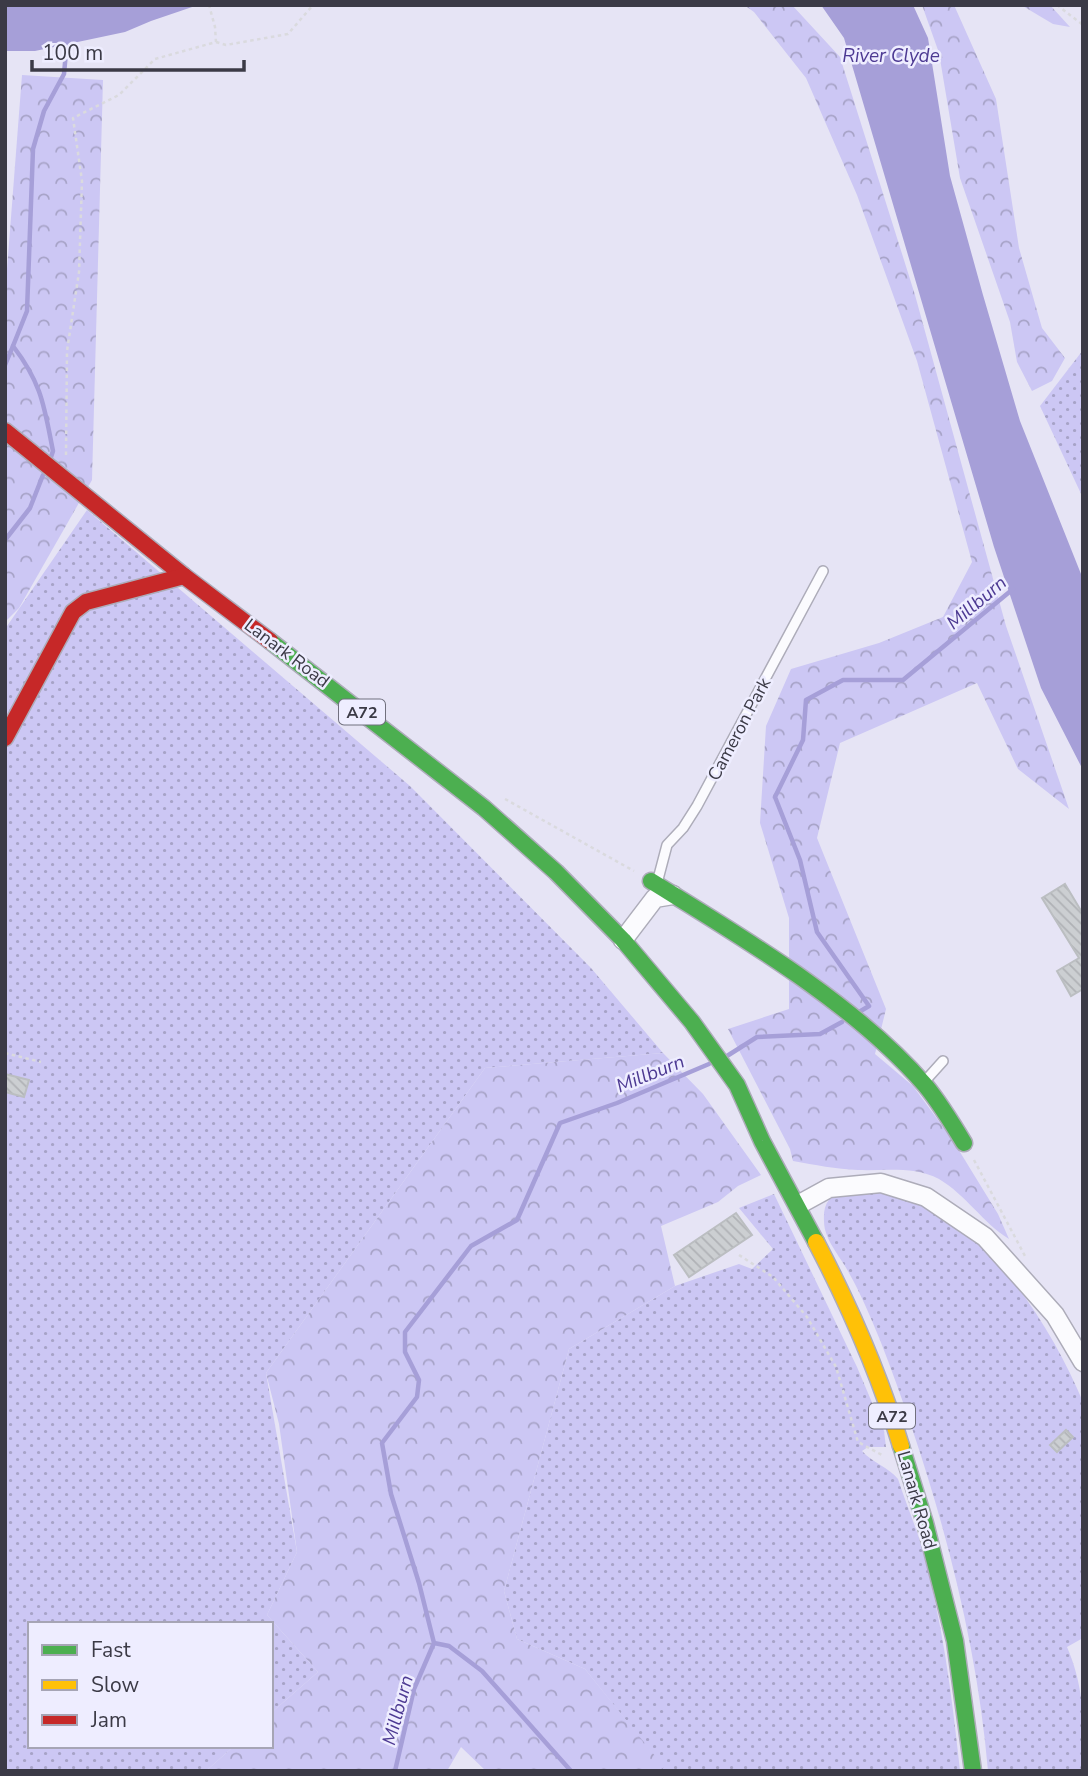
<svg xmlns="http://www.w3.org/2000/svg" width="1088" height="1776" viewBox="0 0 1088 1776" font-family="'Nunito Sans',sans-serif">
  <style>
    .grass { fill: url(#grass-dots) }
    .forest { fill: url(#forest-crowns) }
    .water { fill: #a69fd8 }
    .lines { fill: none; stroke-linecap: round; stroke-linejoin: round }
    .stream { stroke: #a69fd8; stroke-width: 4.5 }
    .building { fill: url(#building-back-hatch); stroke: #bbbec1; stroke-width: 2 }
    .lane-casing { stroke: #adacb9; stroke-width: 12 }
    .street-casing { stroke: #adacb9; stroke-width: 21 }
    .fast-casing { stroke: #adacb9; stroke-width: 19 }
    .slow-casing { stroke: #adacb9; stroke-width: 19 }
    .jam-casing { stroke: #adacb9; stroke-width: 19 }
    .path { stroke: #dadade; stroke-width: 2.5; stroke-dasharray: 3.5 3.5; stroke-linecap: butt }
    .lane { stroke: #fbfbfe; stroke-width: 9 }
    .street { stroke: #fbfbfe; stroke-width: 18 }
    .fast { stroke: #4caf50; stroke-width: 16 }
    .slow { stroke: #ffc107; stroke-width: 16 }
    .jam { stroke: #c62828; stroke-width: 16 }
    .labels { text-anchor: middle; stroke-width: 5; stroke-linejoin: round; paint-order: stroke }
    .shield { fill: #eeedff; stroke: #71707e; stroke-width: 2 }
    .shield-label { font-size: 16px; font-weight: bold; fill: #3b3a46 }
    .street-label { font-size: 18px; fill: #3b3a46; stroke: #eeedff }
    .water-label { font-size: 19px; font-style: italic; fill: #4d3a93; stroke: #eeedff }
  </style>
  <defs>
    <pattern id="grass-dots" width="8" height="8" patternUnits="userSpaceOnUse" patternTransform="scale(1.75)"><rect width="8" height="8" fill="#ccc7f4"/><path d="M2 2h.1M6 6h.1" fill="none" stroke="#a7a3c7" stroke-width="1.8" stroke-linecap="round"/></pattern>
    <pattern id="forest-crowns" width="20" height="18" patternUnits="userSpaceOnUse" patternTransform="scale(1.75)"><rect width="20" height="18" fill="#ccc7f4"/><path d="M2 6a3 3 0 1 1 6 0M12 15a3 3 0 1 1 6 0" fill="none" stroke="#a7a3c7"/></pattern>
    <pattern id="building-back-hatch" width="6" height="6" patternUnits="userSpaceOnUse" patternTransform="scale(1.75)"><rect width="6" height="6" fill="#cccfd2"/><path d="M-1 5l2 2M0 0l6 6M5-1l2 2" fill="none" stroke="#b0b2b6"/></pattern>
  </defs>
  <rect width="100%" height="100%" fill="#e6e4f5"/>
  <g class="grass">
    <path d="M1083 350V498L1040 406Z"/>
    <path d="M87 510 410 786 591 968 663 1053 485 1068 266 1373 297 1552 267 1615 318 1672 271 1713V1624H30V1746H234L206 1771H5V629Z"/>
    <path d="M877 1189C895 1195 917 1200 933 1209 1000 1247 1054 1332 1083 1402V1638L1067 1647C1086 1691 1083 1725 1083 1771H988C976 1627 932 1474 880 1340 871 1318 861 1294 849 1273 841 1257 824 1240 824 1221 822 1186 852 1191 877 1189Z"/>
    <path d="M774 1194 857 1367 884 1431 886 1447H868L862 1451C873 1463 888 1467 898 1479 905 1501 914 1522 921 1544 942 1618 952 1695 960 1771H658L663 1767 585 1669 517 1639 504 1591 569 1349 675 1286 739 1264 752 1269 773 1249 739 1208Z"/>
  </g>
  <g class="forest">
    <path d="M744 5H792L840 57 915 295 1006 626 1069 809 1018 769 977 683 840 743 817 838 886 1009 875 1054 913 1086 952 1139 998 1214 1009 1239C983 1223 966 1195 939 1179 914 1166 885 1171 858 1170 836 1169 815 1165 793 1161L790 1149 728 1029 789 1009V918L760 823 766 726 791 669 879 643 943 617 972 562 917 361 857 195 806 78 754 12Z"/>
    <path d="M922 5H954L996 99 1019 248 1042 328 1065 358 1052 381 1032 391 1017 362 1010 322 960 178 939 53Z"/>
    <path d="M1021 5H1050L1070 27 1053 24Z"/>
    <path d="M22 75 103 80 92 480 19 608 5 622V295Z"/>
    <path d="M663 1053 703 1094 761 1175 738 1186 718 1202 661 1226 675 1286 569 1349 504 1591 517 1639 585 1669 664 1767 658 1771H486L461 1747 447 1771H206L234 1746H271V1713L318 1672 267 1615 297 1552 279 1424 266 1373 485 1068Z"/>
  </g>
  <g class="water">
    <path d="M5 5H198L151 21 125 32 35 51H5Z"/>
    <path d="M821 5H913L928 38 950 176 983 295 1020 421 1083 579V770L1041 688 994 547 844 38Z"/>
  </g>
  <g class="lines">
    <g class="stream">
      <path d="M5 365 13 346"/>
      <path d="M51 457 53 451C44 406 42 384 13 346L27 311 33 149 44 111 64 74 67 41"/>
      <path d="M5 540 30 508 43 475"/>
      <path d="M859 1012 869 1006 817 932 800 860 775 797 803 740 806 700 843 680H903L1013 589"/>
      <path d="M727 1056 757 1037 820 1034 842 1022"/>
      <path d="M434 1643 449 1646 482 1671 571 1771"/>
      <path d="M395 1771 414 1689 434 1643 419 1583 391 1494 382 1443 417 1397 419 1380 405 1352V1332L471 1246 517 1220 560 1123 617 1103 709 1064"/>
    </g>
  </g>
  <g class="building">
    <path d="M1065 884 1083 914V989L1071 996 1057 971 1079 958 1042 898Z"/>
    <path d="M5 1074 29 1080 24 1097 5 1092Z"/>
    <path d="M736 1213 752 1235 689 1277 674 1255Z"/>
    <path d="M1066 1430 1073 1437 1057 1452 1050 1445Z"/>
  </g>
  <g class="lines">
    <defs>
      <g id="lane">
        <path d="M657 883 667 845 683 828 697 806 823 571"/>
        <path d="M925 1081 943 1061"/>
      </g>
      <g id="street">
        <path d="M623 940 655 898 673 895"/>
        <path d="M798 1205 829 1188 881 1183 926 1197 985 1237 1055 1315 1083 1362"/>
      </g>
      <g id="fast">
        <path d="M270 641 484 808 556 872 623 940 692 1022 737 1085 762 1141 816 1242"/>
        <path d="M651 881C743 938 854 1003 925 1085 940 1103 952 1123 964 1143"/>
        <path d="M901 1446 925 1523 955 1641 973 1771"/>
      </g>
      <path id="slow" d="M816 1242C850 1307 880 1376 901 1446"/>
      <g id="jam">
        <path d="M5 431 184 576 270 641"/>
        <path d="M5 738 73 612 86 602 184 576"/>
      </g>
    </defs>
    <use href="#lane" class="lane-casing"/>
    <use href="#street" class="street-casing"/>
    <use href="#fast" class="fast-casing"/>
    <use href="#slow" class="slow-casing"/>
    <use href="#jam" class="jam-casing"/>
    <g class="path">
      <path d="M1057 5 1083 25"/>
      <path d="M216 42 226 45 288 34 313 5"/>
      <path d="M66 455 67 351 79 272 82 181 73 118 119 95 155 59 216 42 215 27 209 5"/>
      <path d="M505 799 634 871"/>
      <path d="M5 1053 41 1062"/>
      <path d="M974 1160 1025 1256"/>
      <path d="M739 1255 773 1277 807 1317 836 1367 858 1442 882 1455"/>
    </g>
    <use href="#lane" class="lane"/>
    <use href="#street" class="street"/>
    <use href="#fast" class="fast"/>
    <use href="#slow" class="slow"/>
    <use href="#jam" class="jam"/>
  </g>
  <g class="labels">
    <g class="shield">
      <rect x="339" y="699.5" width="46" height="25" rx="5"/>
      <rect x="869" y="1403.5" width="46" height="25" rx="5"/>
    </g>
    <g class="shield-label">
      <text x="362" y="718">A72</text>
      <text x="892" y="1422">A72</text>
    </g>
    <g class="street-label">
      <text transform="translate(287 653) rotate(37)" y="6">Lanark Road</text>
      <text transform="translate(739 729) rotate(-62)" y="6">Cameron Park</text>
      <text transform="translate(917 1500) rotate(74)" y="6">Lanark Road</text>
    </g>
    <g class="water-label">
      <text x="891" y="62">River Clyde</text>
      <text transform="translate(976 602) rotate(-40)" y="7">Millburn</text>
      <text transform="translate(650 1073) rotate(-22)" y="7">Millburn</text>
      <text transform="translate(397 1710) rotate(-75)" y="7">Millburn</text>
    </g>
  </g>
  <rect width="1088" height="1776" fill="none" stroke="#3b3a46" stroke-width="14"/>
  <rect x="28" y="1622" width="245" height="126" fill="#eeedff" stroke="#a6a5b5" stroke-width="2"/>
  <rect x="42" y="1645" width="35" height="10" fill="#4caf50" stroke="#a6a5b5" stroke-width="2"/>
  <text x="91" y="1657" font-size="21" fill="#3b3a46">Fast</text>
  <rect x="42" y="1680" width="35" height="10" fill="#ffc107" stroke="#a6a5b5" stroke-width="2"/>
  <text x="91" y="1692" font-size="21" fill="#3b3a46">Slow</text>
  <rect x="42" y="1715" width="35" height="10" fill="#c62828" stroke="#a6a5b5" stroke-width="2"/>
  <text x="91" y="1727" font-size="21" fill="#3b3a46">Jam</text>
  <path d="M32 60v10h212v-10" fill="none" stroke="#3b3a46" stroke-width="3.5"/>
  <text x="42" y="60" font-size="21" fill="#3b3a46" stroke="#eeedff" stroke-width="5" paint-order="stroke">100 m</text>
</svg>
